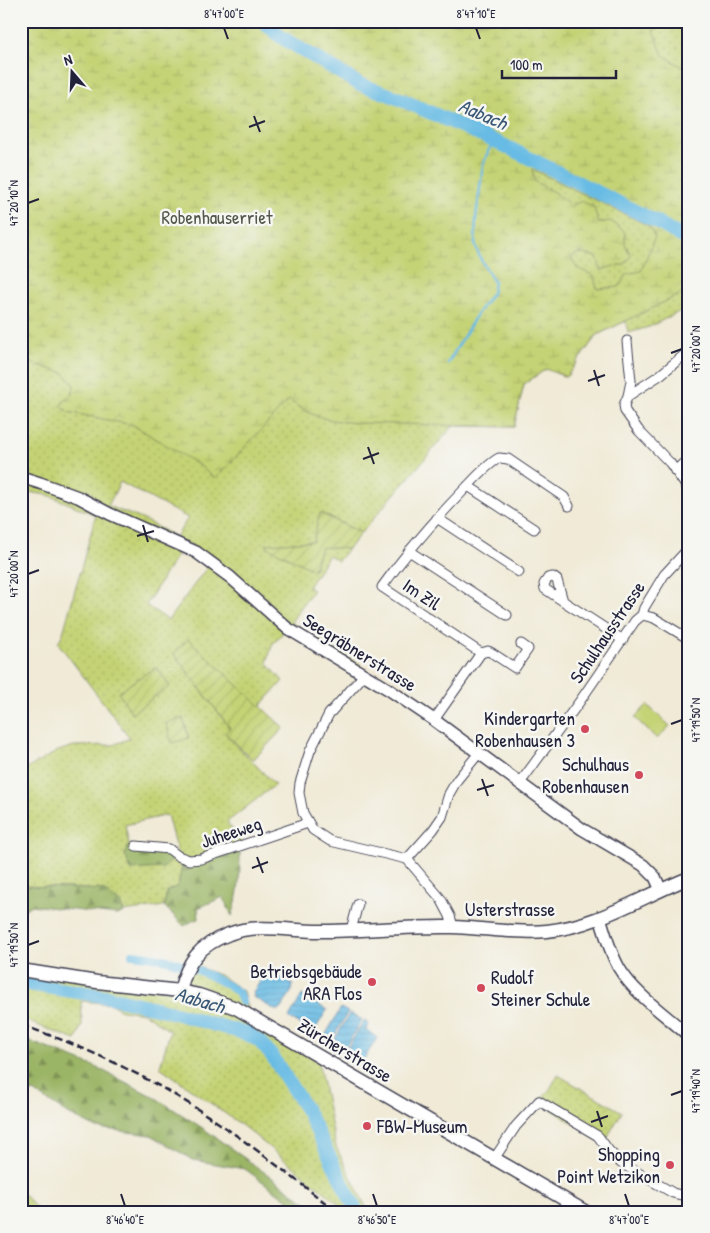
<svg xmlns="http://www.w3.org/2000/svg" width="710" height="1233" viewBox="0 0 710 1233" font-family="'Patrick Hand',sans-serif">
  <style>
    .grass { fill: url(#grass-dots); stroke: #737a58; fill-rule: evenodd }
    .forest { fill: url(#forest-firs); stroke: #5e6c50 }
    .wetland { fill: url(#wetland-marsh); stroke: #737a58; fill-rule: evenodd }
    .park { fill: #c4d375; stroke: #737a58 }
    .garden { fill: url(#garden-furrows); stroke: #737a58 }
    .water { fill: url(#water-rules); stroke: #456e90 }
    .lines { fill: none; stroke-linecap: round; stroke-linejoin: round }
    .stream { stroke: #68bbe4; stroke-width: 2.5 }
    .canal { stroke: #68bbe4; stroke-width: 8 }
    .river { stroke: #68bbe4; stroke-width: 14 }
    .minor-casing { stroke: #414052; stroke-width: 11 }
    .tertiary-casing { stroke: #414052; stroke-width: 14 }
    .secondary-casing { stroke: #414052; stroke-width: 15 }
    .minor { stroke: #fff; stroke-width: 9 }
    .tertiary { stroke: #fff; stroke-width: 11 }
    .secondary { stroke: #fff; stroke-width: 12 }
    .rail { stroke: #22223b; stroke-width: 2.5; stroke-dasharray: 8 4; stroke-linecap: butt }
    .ticks { fill: none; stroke: #22223b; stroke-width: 2 }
    .poi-dot { fill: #d1495b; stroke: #f6f6f2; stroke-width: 2 }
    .labels { text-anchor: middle; stroke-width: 5; stroke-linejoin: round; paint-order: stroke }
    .park-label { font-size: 19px; fill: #53574c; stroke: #f6f6f2 }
    .street-label { font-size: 19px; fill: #22223b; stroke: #f6f6f2 }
    .poi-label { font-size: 19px; fill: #22223b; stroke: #f6f6f2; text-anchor: end }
    .water-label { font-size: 20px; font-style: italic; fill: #3a5876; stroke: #f6f6f2 }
    .neatline { fill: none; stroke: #22223b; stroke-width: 2 }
    .ticks-label { font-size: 12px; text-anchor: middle; fill: #22223b }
  </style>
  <defs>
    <pattern id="grass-dots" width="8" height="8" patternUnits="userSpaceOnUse" patternTransform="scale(1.25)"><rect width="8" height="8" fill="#c4d375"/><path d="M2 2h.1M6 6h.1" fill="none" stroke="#a8b566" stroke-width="1.8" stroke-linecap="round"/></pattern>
    <pattern id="forest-firs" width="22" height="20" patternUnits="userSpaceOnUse" patternTransform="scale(1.25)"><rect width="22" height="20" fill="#9bb566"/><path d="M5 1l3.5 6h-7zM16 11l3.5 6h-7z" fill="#7e9355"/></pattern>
    <pattern id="wetland-marsh" width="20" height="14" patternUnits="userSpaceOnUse" patternTransform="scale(1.25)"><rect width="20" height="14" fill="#c4d375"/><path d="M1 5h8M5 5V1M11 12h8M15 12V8" fill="none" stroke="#a8b566"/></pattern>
    <pattern id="garden-furrows" width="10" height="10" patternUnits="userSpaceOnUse" patternTransform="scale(1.25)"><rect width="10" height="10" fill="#c4d375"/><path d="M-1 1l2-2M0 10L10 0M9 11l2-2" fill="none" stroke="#a8b566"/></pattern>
    <pattern id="water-rules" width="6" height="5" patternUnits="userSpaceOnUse" patternTransform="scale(1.25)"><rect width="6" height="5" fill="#68bbe4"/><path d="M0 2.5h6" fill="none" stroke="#5aa0c4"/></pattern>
  </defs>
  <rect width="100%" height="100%" fill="#f6f6f2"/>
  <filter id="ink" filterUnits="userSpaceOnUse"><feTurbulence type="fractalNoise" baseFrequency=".02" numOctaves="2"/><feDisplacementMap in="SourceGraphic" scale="10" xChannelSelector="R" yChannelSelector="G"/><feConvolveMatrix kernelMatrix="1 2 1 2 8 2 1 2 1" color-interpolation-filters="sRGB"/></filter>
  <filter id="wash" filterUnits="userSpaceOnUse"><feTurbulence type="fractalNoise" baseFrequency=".0096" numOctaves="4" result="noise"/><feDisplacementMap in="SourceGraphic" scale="20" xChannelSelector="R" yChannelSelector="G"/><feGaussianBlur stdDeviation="1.12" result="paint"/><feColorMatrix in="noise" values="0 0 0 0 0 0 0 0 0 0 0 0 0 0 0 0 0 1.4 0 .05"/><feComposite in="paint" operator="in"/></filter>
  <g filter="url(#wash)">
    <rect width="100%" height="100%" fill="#f0ead6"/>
    <g class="grass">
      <path d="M21 21H689V307L649 327 628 333 626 321 597 335 566 377 546 369 524 384 514 427 453 426 361 533 321 513 314 569 321 546 348 549 338 561 329 555 308 587 313 590 291 622 311 636 360 664 364 675 287 628 272 645 267 663 283 681 260 707 188 639 174 654 230 728 225 733 275 785 227 822 244 845 178 886 167 891 164 906 124 912 120 903 103 890 28 886 21 881V772L58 751 74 746 113 745 130 738 58 643 63 633 96 515 48 495 21 491ZM120 482 188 518 176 537 142 519 108 506ZM183 545 211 562 168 620 146 605ZM167 815 178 856 125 855 129 845 125 825Z"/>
      <path d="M190 963 221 976 243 991 249 1015 323 1058 319 1065 336 1147 367 1209 370 1212H343L337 1202 244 1127 160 1067 170 1031 144 1013 122 1010 111 1004 81 1001 82 1025 76 1040 21 1019V970L179 991Z"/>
      <path d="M558 1075 622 1112 604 1143 539 1101 550 1089Z"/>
      <path d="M21 1192 40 1212H21Z"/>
    </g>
    <g class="forest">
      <path d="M129 845 169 849 178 856 163 868 131 870 125 855Z"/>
      <path d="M240 847C240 871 240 893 232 916L223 897 198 908 199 919 194 920 184 926 164 906 167 891 178 886 182 865 189 860Z"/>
      <path d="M21 881 28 886 103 890 120 903 124 912 117 915 31 905 21 912Z"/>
      <path d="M21 1038 96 1067 156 1098 201 1127 320 1212H297L288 1200 245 1169 193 1160 151 1135 97 1128 70 1115 34 1092 21 1094Z"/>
    </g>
    <path class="wetland" d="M21 21H683L653 30 663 55 684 68 689 67V290L597 335 566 377 546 369 524 384 514 427 358 423C326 420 315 419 289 400L215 479 199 465 133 425 68 412 61 406 65 400 73 394 74 384 64 373 21 360ZM532 169 649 226 655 237 641 271 627 274 619 287 597 289 594 276 577 268 571 257 579 253 597 257 601 270 617 265H624L631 256 625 244V232L611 221 598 223 594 207 581 201 571 206 557 194 535 182Z"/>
    <path class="park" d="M647 705 670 726 657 739 635 718Z"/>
    <g class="garden">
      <path d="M320 513 361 533 348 549 321 547 313 570 268 547 266 544 313 541Z"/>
      <path d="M188 639 284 728 253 760 225 733 230 728 174 654Z"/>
      <path d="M156 667 170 686 132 713 118 692Z"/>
      <path d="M183 718 189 738 172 743 166 723Z"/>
    </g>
    <g class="water">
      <path d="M269 970 273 973 275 972 277 973 276 975 286 980 287 979 289 980 288 982 293 985 291 988 293 989 280 1010 278 1009 277 1011 253 997 254 994 253 993 265 973H267Z"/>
      <path d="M302 995 327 1010 313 1033 289 1018Z"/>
      <path d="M341 1008 348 1012 330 1043 323 1039Z"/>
      <path d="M350 1013 362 1020 343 1051 332 1044Z"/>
      <path d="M364 1021 369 1024 365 1031H368L377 1038 361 1064 349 1057 350 1055 345 1052Z"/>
    </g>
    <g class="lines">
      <path class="stream" d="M448 363 477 314 492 293 494 282 480 258 475 244 476 217 483 165 489 149 499 143"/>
      <g class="canal">
        <path d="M132 954C171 957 206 971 238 992L242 1002"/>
        <path d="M250 1026 253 1037"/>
      </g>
      <g class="river">
        <path d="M263 21 281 37 359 84 393 96 499 143 655 221 689 241"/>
        <path d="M21 983 110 997 168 1011 247 1034 259 1041 272 1056 307 1111 357 1212"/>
      </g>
    </g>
  </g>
  <g filter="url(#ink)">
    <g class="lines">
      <defs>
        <g id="minor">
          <path d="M627 341 631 381 628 396 624 405 625 411 639 431 670 463 689 490"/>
          <path d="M628 396 660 375 689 351"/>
          <path d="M675 471 689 458"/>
          <path d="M468 486 534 529"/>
          <path d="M437 518 519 572"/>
          <path d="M409 551 507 615"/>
          <path d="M563 601 545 589 544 584 548 578 553 577 557 580 563 601 623 640"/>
          <path d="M642 615 654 618 689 639"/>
          <path d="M481 653 488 651 492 653 515 668 528 649 521 644"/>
          <path d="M364 675 329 714 310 751 300 783 299 793 303 813 313 830 330 841 407 859 441 899 450 916 453 927"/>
          <path d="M434 720 481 653 382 587C406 553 433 522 462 492 473 481 485 466 499 458L508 459 564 497 569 506"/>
          <path d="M688 769 689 768"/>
          <path d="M520 783 580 701 635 621 642 615 644 608 664 575 689 548"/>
          <path d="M136 846 169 849 178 856 189 860 201 859 308 823"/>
          <path d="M407 859 433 830 442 817 449 794 457 780 479 753"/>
          <path d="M351 930 358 904"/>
          <path d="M494 1159 516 1126 539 1101 598 1136 609 1151 621 1163 673 1193 689 1197"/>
        </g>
        <g id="tertiary">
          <path d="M21 477 40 483 78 497 110 514 196 552 230 577 287 628 388 689 434 720 582 829 643 865 655 877 661 890"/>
          <path d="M600 917C605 934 610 952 619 968 635 995 666 1015 689 1036"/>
        </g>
        <g id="secondary">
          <path d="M21 970 97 982 180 991 199 995 236 1008 586 1212"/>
          <path d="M180 991C187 962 199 945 229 934 256 923 291 931 319 931 364 931 408 926 452 927 484 928 515 934 547 931 597 926 643 896 689 878"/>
        </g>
      </defs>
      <use href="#minor" class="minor-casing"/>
      <use href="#tertiary" class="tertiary-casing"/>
      <use href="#secondary" class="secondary-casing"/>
      <use href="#minor" class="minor"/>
      <use href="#tertiary" class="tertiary"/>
      <use href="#secondary" class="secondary"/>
      <path class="rail" d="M21 1025C78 1044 132 1069 183 1100 237 1133 287 1173 337 1212"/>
    </g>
  </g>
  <path class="ticks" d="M224 28 228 39M476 28 480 39M254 116 260 132M249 127 265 121M28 203 39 199M671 353 682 349M594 370 599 386M588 381 605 375M368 447 374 464M363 459 379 453M143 525 148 542M137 536 154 531M28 574 39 570M671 724 682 720M482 779 488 796M477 790 494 785M257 857 263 873M252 868 268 862M28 945 39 941M671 1095 682 1091M597 1111 602 1127M591 1122 608 1116M121 1194 125 1206M373 1194 377 1206M625 1194 629 1206"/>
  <g class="poi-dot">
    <circle cx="585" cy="729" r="5"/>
    <circle cx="639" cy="775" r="5"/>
    <circle cx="372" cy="982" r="5"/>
    <circle cx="481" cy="988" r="5"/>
    <circle cx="367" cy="1126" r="5"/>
    <circle cx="670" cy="1165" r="5"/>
  </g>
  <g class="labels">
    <g class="park-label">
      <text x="217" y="224">Robenhauserriet</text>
    </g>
    <g class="street-label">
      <text transform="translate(422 594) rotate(34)" y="7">Im Zil</text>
      <text transform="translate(607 632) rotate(-56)" y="7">Schulhausstrasse</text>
      <text transform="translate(360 652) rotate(32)" y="7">Seegräbnerstrasse</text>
      <text transform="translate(231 832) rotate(-18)" y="7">Juheeweg</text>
      <text x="510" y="916">Usterstrasse</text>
      <text transform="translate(345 1050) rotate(31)" y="7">Zürcherstrasse</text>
    </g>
    <g class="poi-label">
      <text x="575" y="725">Kindergarten<tspan x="575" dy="22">Robenhausen 3</tspan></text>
      <text x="629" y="771">Schulhaus<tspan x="629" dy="22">Robenhausen</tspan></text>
      <text x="362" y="978">Betriebsgebäude<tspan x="362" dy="22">ARA Flos</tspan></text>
      <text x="491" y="984" text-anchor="start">Rudolf<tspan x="491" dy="22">Steiner Schule</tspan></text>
      <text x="377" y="1133" text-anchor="start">FBW-Museum</text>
      <text x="660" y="1161">Shopping<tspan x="660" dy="22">Point Wetzikon</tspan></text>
    </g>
    <g class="water-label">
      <text transform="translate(483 114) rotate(23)" y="7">Aabach</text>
      <text transform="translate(200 1000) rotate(16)" y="7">Aabach</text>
    </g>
  </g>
  <rect width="710" height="1233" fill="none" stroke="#f6f6f2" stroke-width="55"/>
  <g transform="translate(72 72) rotate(341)" stroke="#f6f6f2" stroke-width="4" paint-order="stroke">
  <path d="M0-4L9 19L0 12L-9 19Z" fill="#22223b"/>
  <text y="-8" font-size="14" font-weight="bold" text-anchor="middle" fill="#22223b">N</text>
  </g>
  <path d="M502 70v8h114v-8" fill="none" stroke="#22223b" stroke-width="2.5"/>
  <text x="510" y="70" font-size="15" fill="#22223b" stroke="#f6f6f2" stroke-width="4" paint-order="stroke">100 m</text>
  <rect x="28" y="28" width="654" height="1178" class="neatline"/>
  <g class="ticks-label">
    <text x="224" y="18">8°47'00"E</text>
    <text x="476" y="18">8°47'10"E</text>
    <text transform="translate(14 203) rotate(-90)" y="4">47°20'10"N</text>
    <text transform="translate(696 349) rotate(-90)" y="4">47°20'00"N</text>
    <text transform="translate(14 574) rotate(-90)" y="4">47°20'00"N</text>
    <text transform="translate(696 720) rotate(-90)" y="4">47°19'50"N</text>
    <text transform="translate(14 945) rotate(-90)" y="4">47°19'50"N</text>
    <text transform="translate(696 1091) rotate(-90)" y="4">47°19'40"N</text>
    <text x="125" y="1224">8°46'40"E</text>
    <text x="377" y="1224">8°46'50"E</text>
    <text x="629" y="1224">8°47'00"E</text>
  </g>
</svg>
